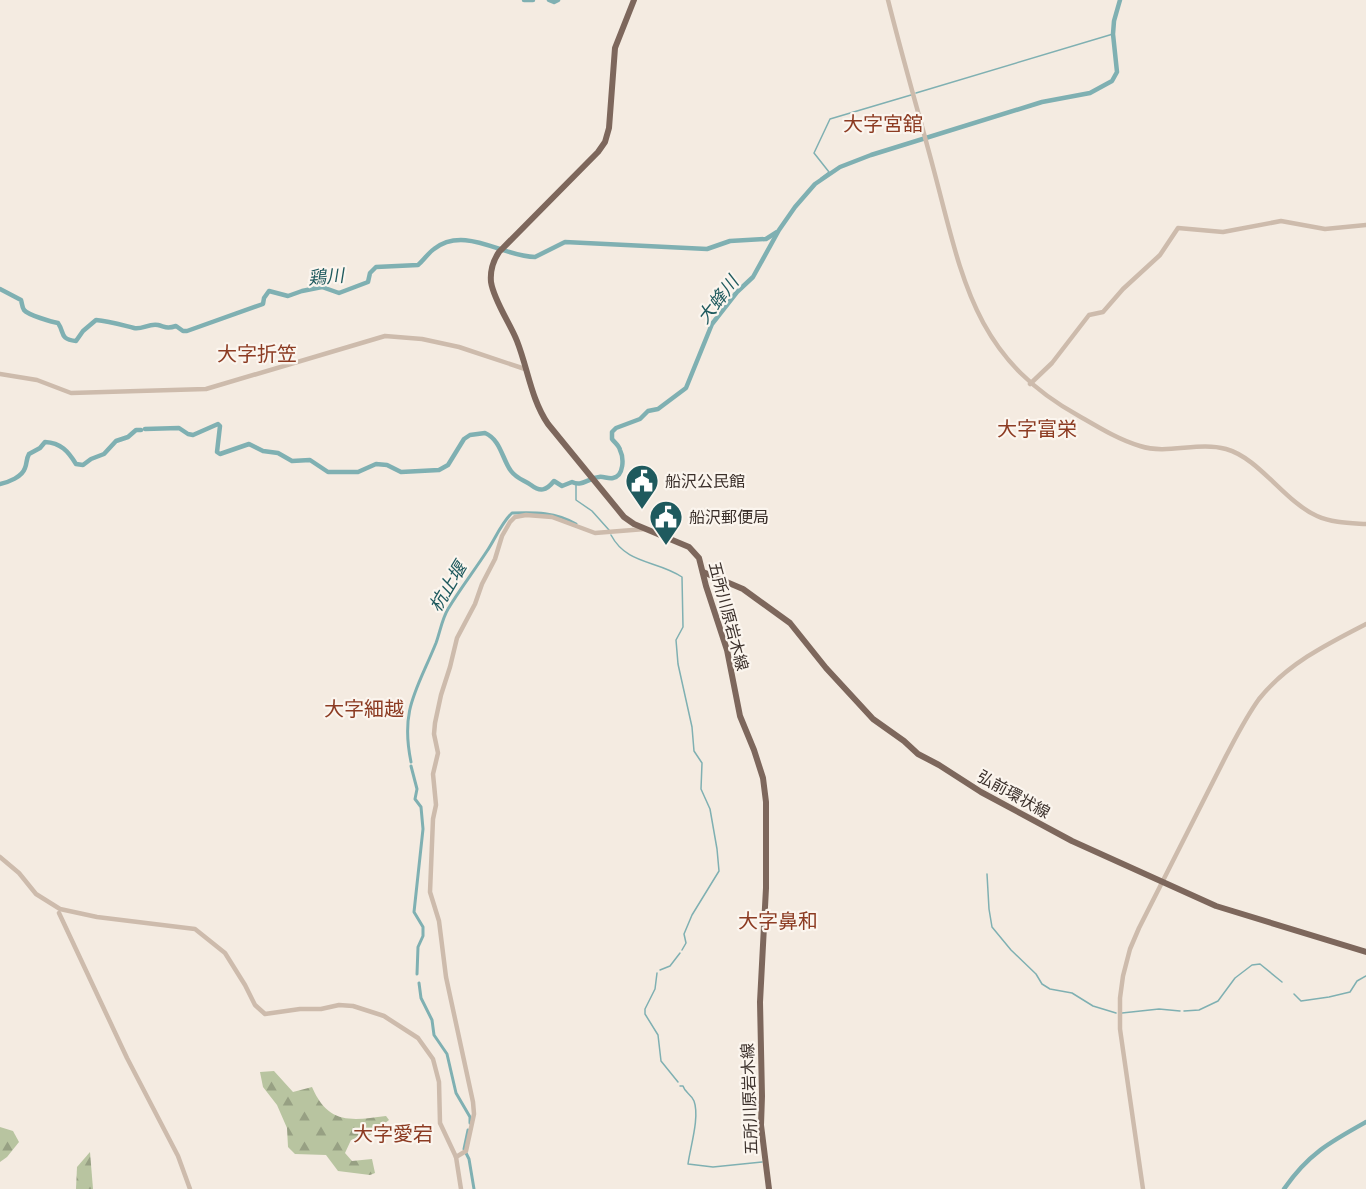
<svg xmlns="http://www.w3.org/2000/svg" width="1366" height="1189" viewBox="0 0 1366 1189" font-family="'Varela Round','Noto Sans JP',sans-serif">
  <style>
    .forest { fill: url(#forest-firs) }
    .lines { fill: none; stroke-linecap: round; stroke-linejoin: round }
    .stream { stroke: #7fb0b2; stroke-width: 1.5 }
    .canal { stroke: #7fb0b2; stroke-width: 3 }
    .river { stroke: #7fb0b2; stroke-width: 4.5 }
    .tertiary { stroke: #cdbbac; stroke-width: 4.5 }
    .primary { stroke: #7d675c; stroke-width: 6 }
    .labels { text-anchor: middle; stroke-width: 4.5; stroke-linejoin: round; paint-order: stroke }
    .poi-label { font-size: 16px; fill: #3b302b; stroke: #fbf5ee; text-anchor: start }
    .street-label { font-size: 16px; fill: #3b302b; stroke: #fbf5ee }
    .water-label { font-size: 18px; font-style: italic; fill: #1f5a5e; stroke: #fbf5ee }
    .quarter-label { font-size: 20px; fill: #8c3b22; stroke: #fbf5ee }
  </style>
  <defs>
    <pattern id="forest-firs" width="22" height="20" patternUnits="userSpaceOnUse" patternTransform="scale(1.5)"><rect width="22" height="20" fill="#b8c4a0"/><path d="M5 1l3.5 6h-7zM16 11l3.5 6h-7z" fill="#97a083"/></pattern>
  </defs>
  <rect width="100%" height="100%" fill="#f4ebe1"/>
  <g class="forest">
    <path d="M274 1071 293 1092 312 1087C328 1124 350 1121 386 1116L389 1120 370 1135 351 1140 345 1153 352 1161 372 1159 375 1173 370 1175 338 1171 326 1155 295 1154 288 1147 287 1128 277 1105 263 1087 260 1072Z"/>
    <path d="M0 1127 13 1131 19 1142 7 1157 0 1162Z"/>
    <path d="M90 1152 93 1189H76L77 1167Z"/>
  </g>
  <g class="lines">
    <g class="stream">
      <path d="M916 93 1113 34"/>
      <path d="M821 178 829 172 814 153 830 119 911 95"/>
      <path d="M576 484V500L592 511 609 530"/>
      <path d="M611 535C627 565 657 560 682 577L683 627 676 640 678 664 692 727 694 751 702 763 701 789 710 809 717 849 719 871 692 915 684 934 686 943 682 950"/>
      <path d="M987 874 989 909 992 927 1011 950 1036 974 1042 984 1050 989 1072 993 1093 1006 1116 1013"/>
      <path d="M660 970 670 966 680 953"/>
      <path d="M657 973 655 989 645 1009V1014L658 1035 661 1061 678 1082"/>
      <path d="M1294 994 1301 1001 1329 997 1350 992 1357 981 1366 976"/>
      <path d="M1184 1011 1199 1010 1218 1001 1235 978 1252 965 1260 964 1282 982"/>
      <path d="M1122 1013 1159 1009 1180 1011"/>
      <path d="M680 1086H683C685 1093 691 1094 694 1101 700 1117 690 1148 688 1164L713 1167 762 1162"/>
    </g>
    <g class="canal">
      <path d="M411 762C400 709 417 690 436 643 440 632 442 619 448 609 460 589 474 571 487 551 495 539 502 522 512 513 535 512 556 512 576 524"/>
      <path d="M411 766 417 789 415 799 421 807 423 829 414 912 423 927V936L418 947 417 974"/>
      <path d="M419 983 421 998 432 1020 434 1035 447 1054 456 1093 470 1117V1123"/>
      <path d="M468 1130 464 1149 469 1159 474 1189"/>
    </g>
    <g class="river">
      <path d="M524 0H533"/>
      <path d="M549 0 554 2 558 0"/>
      <path d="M0 289 21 300C22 303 22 307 24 310 28 315 52 322 58 323 65 333 59 339 76 341L83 331 96 320C109 321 122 325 134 328 142 330 149 323 158 325 166 327 167 329 176 326L183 331H187L263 304 264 298 269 291 288 296 302 291 322 287 339 293 368 282 370 273 376 267 418 265C424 260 428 253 434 249 465 225 503 257 535 257L565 242 707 249 730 241 766 239 777 232"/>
      <path d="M145 429 179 428 188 434 193 435 218 424 220 426 217 452 220 454 249 444 263 451 278 453 292 461 310 460 328 472H358L376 464 387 465 401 472 439 470 448 465 464 439 470 435 485 433C501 440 502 459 511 471 517 479 524 480 531 485 540 492 546 491 554 481L562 486 572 482C582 487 589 478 599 477 603 476 608 479 613 478 624 476 624 458 620 450 619 445 614 442 612 439V432L616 428 640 419 648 411 658 409 686 388 712 324 737 292 753 277 779 230 795 207 815 184 840 167 871 155 1042 102 1090 93 1112 81 1117 72 1113 34 1114 21 1120 0"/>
      <path d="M0 484C9 482 22 477 25 468 27 464 26 459 29 454L40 448 45 442C61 443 68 451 76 464L83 465 91 459 104 454 116 441 128 437 136 430H141"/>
      <path d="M1284 1189C1308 1154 1330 1142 1366 1122"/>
    </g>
    <g class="tertiary">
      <path d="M888 0C902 56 918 111 933 167 962 275 972 357 1079 416 1098 427 1119 440 1140 446 1168 455 1198 441 1226 449 1259 458 1285 502 1317 516 1332 523 1350 523 1366 524"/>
      <path d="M0 374 37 380 71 393 206 389 385 336 422 339 459 347 525 369"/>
      <path d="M1030 384 1052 363 1089 315 1103 312 1123 289 1160 255 1178 228 1223 232 1281 221 1325 229 1366 225"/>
      <path d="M0 857 19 873 36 894 60 909 97 917 195 929 225 953 245 985 255 1005 265 1014 300 1009H321L339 1005 353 1006 384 1016 418 1038 433 1059 439 1082 440 1123 456 1157 461 1189"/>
      <path d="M59 913 127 1058 178 1156 190 1189"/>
      <path d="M456 1157 466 1151 474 1114 473 1102 446 977 439 921 430 892 433 819 436 805 433 774 438 753 434 734 435 723 441 695 450 667 457 638 475 604 482 584 495 559 502 536 510 522 515 517 526 515 552 517 595 533 645 529"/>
      <path d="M1143 1189 1120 1029V998L1123 976 1130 949 1139 928 1226 756C1236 737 1246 717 1259 699 1287 664 1327 644 1366 624"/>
    </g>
    <g class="primary">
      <path d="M634 0 615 48 609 128 605 142 598 152 499 252C493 261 490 271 491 282 494 301 510 323 517 341 528 369 531 399 548 424L624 517 634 524 689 547 699 558 706 586 727 650 740 716 754 750 763 778 766 802V888L760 1002 762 1096 761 1125 769 1189"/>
      <path d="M703 572 743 589 790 623 826 668 873 719 904 741 918 754 939 765 981 792 1072 841 1216 906 1366 952"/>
    </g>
  </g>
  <defs>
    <symbol id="civic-pin" viewBox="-11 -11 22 30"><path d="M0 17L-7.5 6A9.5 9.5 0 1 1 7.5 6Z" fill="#1f5a5e" stroke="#fbf5ee"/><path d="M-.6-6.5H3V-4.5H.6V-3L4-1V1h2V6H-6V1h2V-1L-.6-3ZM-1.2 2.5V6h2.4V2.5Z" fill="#fff"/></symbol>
  </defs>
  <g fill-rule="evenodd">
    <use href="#civic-pin" x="623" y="462" width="38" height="52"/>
    <use href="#civic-pin" x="647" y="498" width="38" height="52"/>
  </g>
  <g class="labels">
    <g class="poi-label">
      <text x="665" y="487">船沢公民館</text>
      <text x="689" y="523">船沢郵便局</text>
    </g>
    <g class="street-label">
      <text transform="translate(729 616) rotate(75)" y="6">五所川原岩木線</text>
      <text transform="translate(1014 794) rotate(29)" y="6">弘前環状線</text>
      <text transform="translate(749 1099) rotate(-92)" y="6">五所川原岩木線</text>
    </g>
    <g class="water-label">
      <text transform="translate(326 277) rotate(-5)" y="6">鶏川</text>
      <text transform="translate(718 300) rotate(-52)" y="6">大蜂川</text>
      <text transform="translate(448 587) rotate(-59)" y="6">杭止堰</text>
    </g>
    <g class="quarter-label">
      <text x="883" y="131">大字宮舘</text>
      <text x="257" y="361">大字折笠</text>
      <text x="1037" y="436">大字富栄</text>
      <text x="364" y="716">大字細越</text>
      <text x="778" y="928">大字鼻和</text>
      <text x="393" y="1141">大字愛宕</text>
    </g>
  </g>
</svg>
